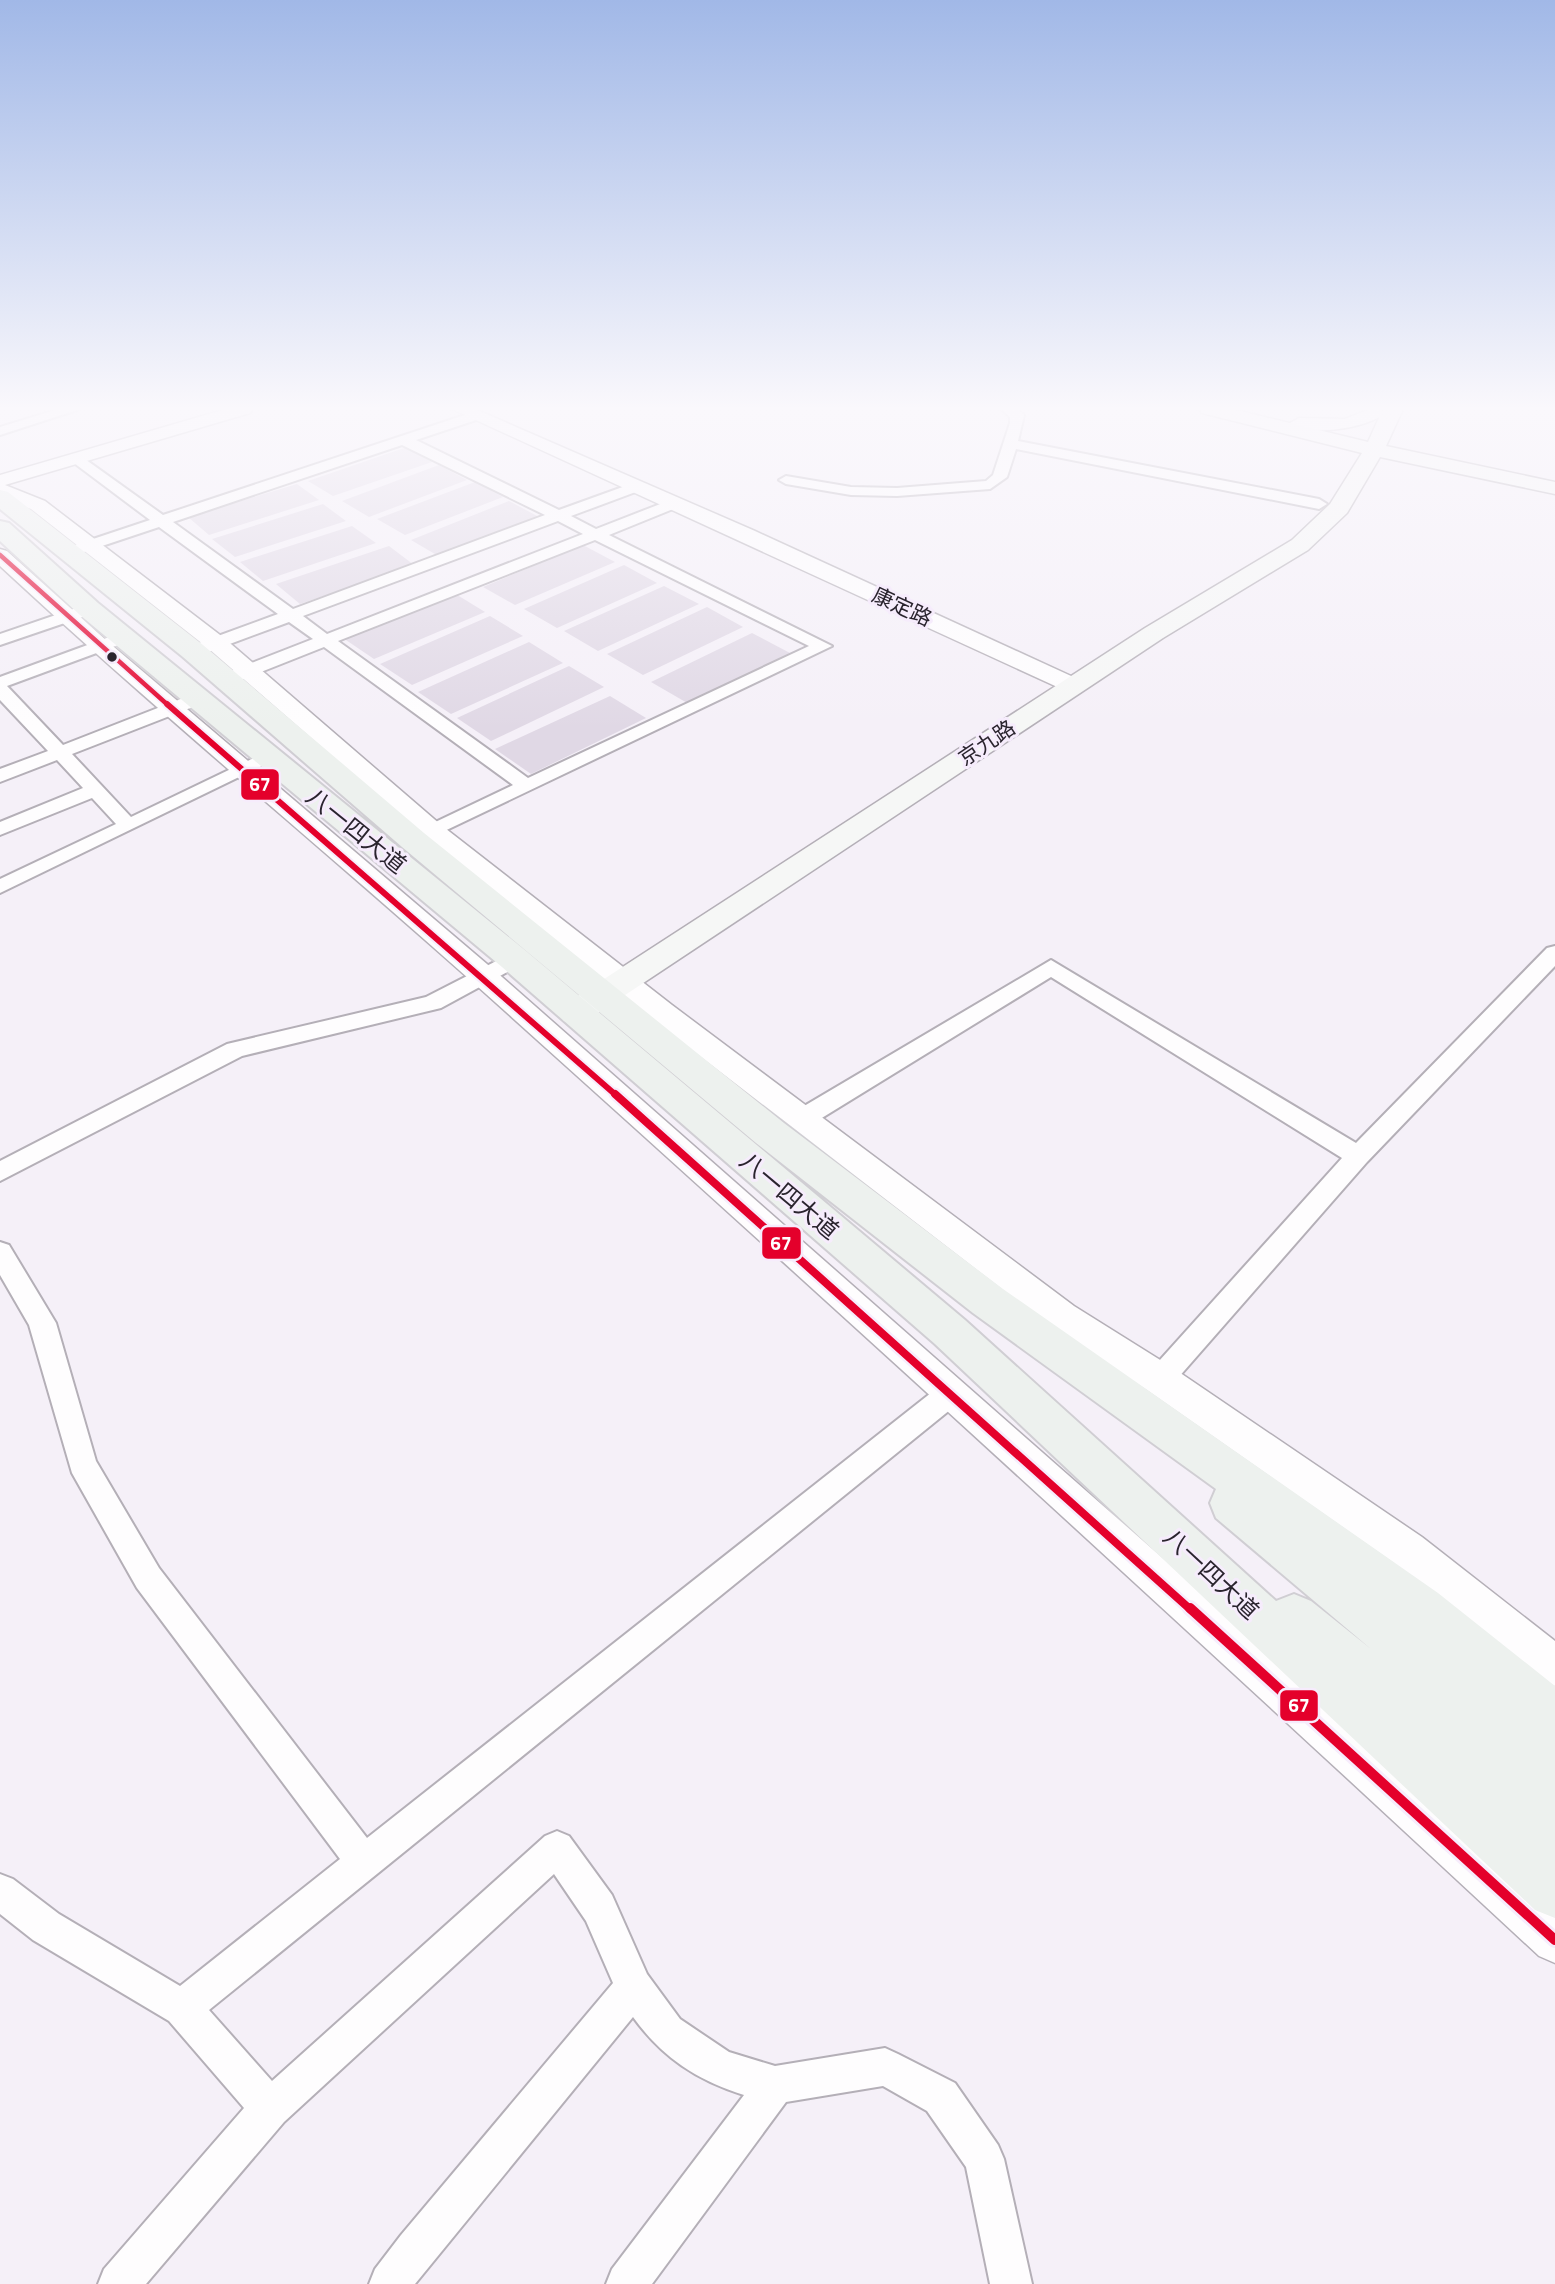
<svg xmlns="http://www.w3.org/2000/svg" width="1555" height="2284" viewBox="0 0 1555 2284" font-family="'Titillium Web','Noto Sans SC',sans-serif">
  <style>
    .building { fill: #e0d8e5 }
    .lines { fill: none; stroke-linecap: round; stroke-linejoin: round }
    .minor-casing { stroke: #b4afb7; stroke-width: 4 }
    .tertiary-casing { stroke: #b4afb7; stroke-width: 3 }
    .secondary-casing { stroke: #b4afb7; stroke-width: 3 }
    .primary-casing { stroke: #d0ced3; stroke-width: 4 }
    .minor { fill: #fefdfe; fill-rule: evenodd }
    .tertiary { fill: #fefdfe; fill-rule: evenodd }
    .secondary { fill: #f6f7f6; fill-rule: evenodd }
    .primary { fill: #edf1ee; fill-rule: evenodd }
    .bus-1-far3-casing { stroke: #f6ecfc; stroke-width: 8 }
    .bus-1-far2-casing { stroke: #f6ecfc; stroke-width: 10 }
    .bus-1-far1-casing { stroke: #f6ecfc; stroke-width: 13 }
    .bus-1-casing { stroke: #f6ecfc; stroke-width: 16 }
    .bus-1-far3 { stroke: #e4002b; stroke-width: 4.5 }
    .bus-1-far2 { stroke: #e4002b; stroke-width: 6 }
    .bus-1-far1 { stroke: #e4002b; stroke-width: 8 }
    .bus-1 { stroke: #e4002b; stroke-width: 10 }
    .bus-dot { fill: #2a242e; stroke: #f6ecfc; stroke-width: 2.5 }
    .labels { text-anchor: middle; stroke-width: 6; stroke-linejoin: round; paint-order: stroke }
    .far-street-label { font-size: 21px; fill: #2a242e; stroke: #f6ecfc }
    .street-label { font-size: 24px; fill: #2a242e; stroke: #f6ecfc }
    .line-badge { stroke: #f6ecfc; stroke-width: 2.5 }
    .badge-label { font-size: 19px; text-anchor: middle; font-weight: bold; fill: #fff }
  </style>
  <rect width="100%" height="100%" fill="#f5f0f8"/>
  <g class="building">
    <path d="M407 447 432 462 333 496 308 481Z"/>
    <path d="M439 465 467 480 369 517 342 501Z"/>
    <path d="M475 482 503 497 405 535 377 519Z"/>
    <path d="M297 484 319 500 209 535 188 517Z"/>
    <path d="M509 501 539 517 440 557 411 540Z"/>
    <path d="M323 504 346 521 235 557 212 539Z"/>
    <path d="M352 526 376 543 263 581 240 562Z"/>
    <path d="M583 545 615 562 515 605 483 587Z"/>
    <path d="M389 546 414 565 300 604 276 584Z"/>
    <path d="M624 565 657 583 557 628 524 609Z"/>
    <path d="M664 586 699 604 598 651 564 631Z"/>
    <path d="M454 593 485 612 374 659 343 638Z"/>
    <path d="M707 607 743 627 643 675 607 654Z"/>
    <path d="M490 616 523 636 412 685 380 664Z"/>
    <path d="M752 633 790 653 689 704 651 682Z"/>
    <path d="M529 642 563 663 451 714 418 692Z"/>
    <path d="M569 666 604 687 491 741 457 718Z"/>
    <path d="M610 696 646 718 531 774 495 749Z"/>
  </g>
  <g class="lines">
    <defs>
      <g id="minor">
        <path d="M59 409H80L0 435V427Z"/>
        <path d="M1001 409H1017L1024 415 1018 441 1319 499 1327 504 1319 509 1016 449 1007 477 990 489 897 496 851 495 786 484 779 480 786 476 851 487 897 488 986 481 993 475 1010 423V417Z"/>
        <path d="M477 411 482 412V418L416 440 559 510 631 484H641V490L571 516 596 529 668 501H678V507L609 535 832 646 413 846 403 840 406 836 513 785 324 647 233 683H221L218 679 221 675 313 639 289 622 200 655H188L185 651 188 647 278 614 159 527 75 555H63V549L150 520 70 460 77 456 82 457 163 515ZM402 445 545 515 293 609 173 522ZM558 521 583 534 327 634 303 616ZM595 540 809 646 528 778 338 641Z"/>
        <path d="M88 604 96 609 94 613 0 645V634Z"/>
        <path d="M123 632 132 637 129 641 7 686 63 745 191 695H203L206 699 203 703 72 754 131 817 260 755 267 753 276 759 0 893V879L116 824 92 798 0 835V822L83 788 57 760 0 782V769L48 751 0 700V677Z"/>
        <path d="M1555 946V966L1367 1162 1170 1387 1160 1391 1150 1387 1146 1379 1150 1371 1342 1158 1051 977 812 1124 803 1127 794 1124 791 1118 794 1112 1051 960 1356 1143 1547 948Z"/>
        <path d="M514 952 522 954 525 959 522 964 441 1008 242 1056 0 1181V1161L227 1044 426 997Z"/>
        <path d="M0 1242 9 1245 56 1323 96 1461 159 1568 367 1838 941 1385 951 1381 961 1385 965 1393 961 1401 209 2010 272 2081 545 1836 557 1831 569 1836 612 1895 647 1974 680 2019 729 2052 775 2066 885 2048 898 2054 955 2083 998 2145 1004 2159 1032 2284H990L966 2167 927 2111 883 2086 786 2102 652 2284H606L612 2269 744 2095C696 2080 662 2057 633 2017L415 2284H369L375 2269 401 2235 613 1983 586 1921 554 1874 284 2122 146 2284H98L104 2269 244 2108 169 2021 33 1940 0 1914V1874L13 1879 59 1914 180 1986 340 1859 137 1588 72 1473 29 1325 0 1275Z"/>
      </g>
      <g id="tertiary">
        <path d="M226 409H253L250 413 5 485 45 501 224 638 441 825 672 1005 1074 1306 1173 1368 1422 1537 1555 1641V1686L1540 1680 1394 1563 1147 1390 1050 1326 652 1019 423 835 208 648 31 509 0 497V475Z"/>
        <path d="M452 409H475L755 531 1082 681 1085 686 1082 691H1066Z"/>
        <path d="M1370 409H1381L1384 413C1371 428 1303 438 1290 423L1299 418 1345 419Z"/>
        <path d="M0 549 7 551 107 641 494 970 1358 1730 1555 1909V1963L1539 1956C1188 1630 834 1306 477 986 319 845 155 710 0 566Z"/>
      </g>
      <path id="secondary" d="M1199 409H1232L1368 442 1383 409H1403L1386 446 1555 482V494L1380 457 1347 513 1308 550 1163 638 586 1021 575 1024 564 1021 559 1013 564 1005 1145 628 1292 540 1330 504 1362 453 1202 413Z"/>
      <path id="primary" d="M0 490 8 492 203 645 424 833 784 1123 1003 1289 1438 1593 1555 1686V1918L1535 1910 935 1344 502 967 80 615 0 541V521L9 523 98 603 526 951 965 1320 1276 1601 1294 1594 1311 1601 1371 1649 1216 1518 1210 1503 1216 1489 973 1313 756 1143 402 847 183 657 0 509Z"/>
    </defs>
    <use href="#minor" class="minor-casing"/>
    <use href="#tertiary" class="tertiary-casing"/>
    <use href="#secondary" class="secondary-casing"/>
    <use href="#primary" class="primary-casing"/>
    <use href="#minor" class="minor"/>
    <use href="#tertiary" class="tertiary"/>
    <use href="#secondary" class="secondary"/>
    <use href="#primary" class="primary"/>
    <defs>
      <path id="bus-1-far3" d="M0 555 169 706"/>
      <path id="bus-1-far2" d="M167 704 617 1096"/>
      <path id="bus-1-far1" d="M615 1094 1191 1610"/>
      <path id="bus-1" d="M1190 1608 1555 1940"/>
    </defs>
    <use href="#bus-1-far3" class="bus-1-far3-casing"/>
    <use href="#bus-1-far2" class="bus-1-far2-casing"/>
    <use href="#bus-1-far1" class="bus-1-far1-casing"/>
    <use href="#bus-1" class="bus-1-casing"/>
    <use href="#bus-1-far3" class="bus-1-far3"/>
    <use href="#bus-1-far2" class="bus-1-far2"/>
    <use href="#bus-1-far1" class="bus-1-far1"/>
    <use href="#bus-1" class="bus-1"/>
  </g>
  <linearGradient id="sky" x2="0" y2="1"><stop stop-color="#a1b8e7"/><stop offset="0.56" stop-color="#faf8fc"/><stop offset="1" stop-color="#faf8fc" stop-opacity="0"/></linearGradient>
  <rect width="1555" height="729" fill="url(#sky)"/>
  <circle class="bus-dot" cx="112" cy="657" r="6"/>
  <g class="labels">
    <g class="far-street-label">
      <text transform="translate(902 607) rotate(25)" y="7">康定路</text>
      <text transform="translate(987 743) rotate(-34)" y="7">京九路</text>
    </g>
    <g class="street-label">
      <text transform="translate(356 831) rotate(39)" y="8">八一四大道</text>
      <text transform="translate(789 1196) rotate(40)" y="8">八一四大道</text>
      <text transform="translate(1211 1574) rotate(43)" y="8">八一四大道</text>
    </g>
  </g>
  <g class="line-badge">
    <rect x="240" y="768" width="40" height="33" rx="7" fill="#e4002b"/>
    <rect x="761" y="1226" width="41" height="34" rx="7" fill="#e4002b"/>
    <rect x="1279" y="1689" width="40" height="33" rx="7" fill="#e4002b"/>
  </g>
  <g class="badge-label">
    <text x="260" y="791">67</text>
    <text x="781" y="1250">67</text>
    <text x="1299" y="1712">67</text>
  </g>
</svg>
